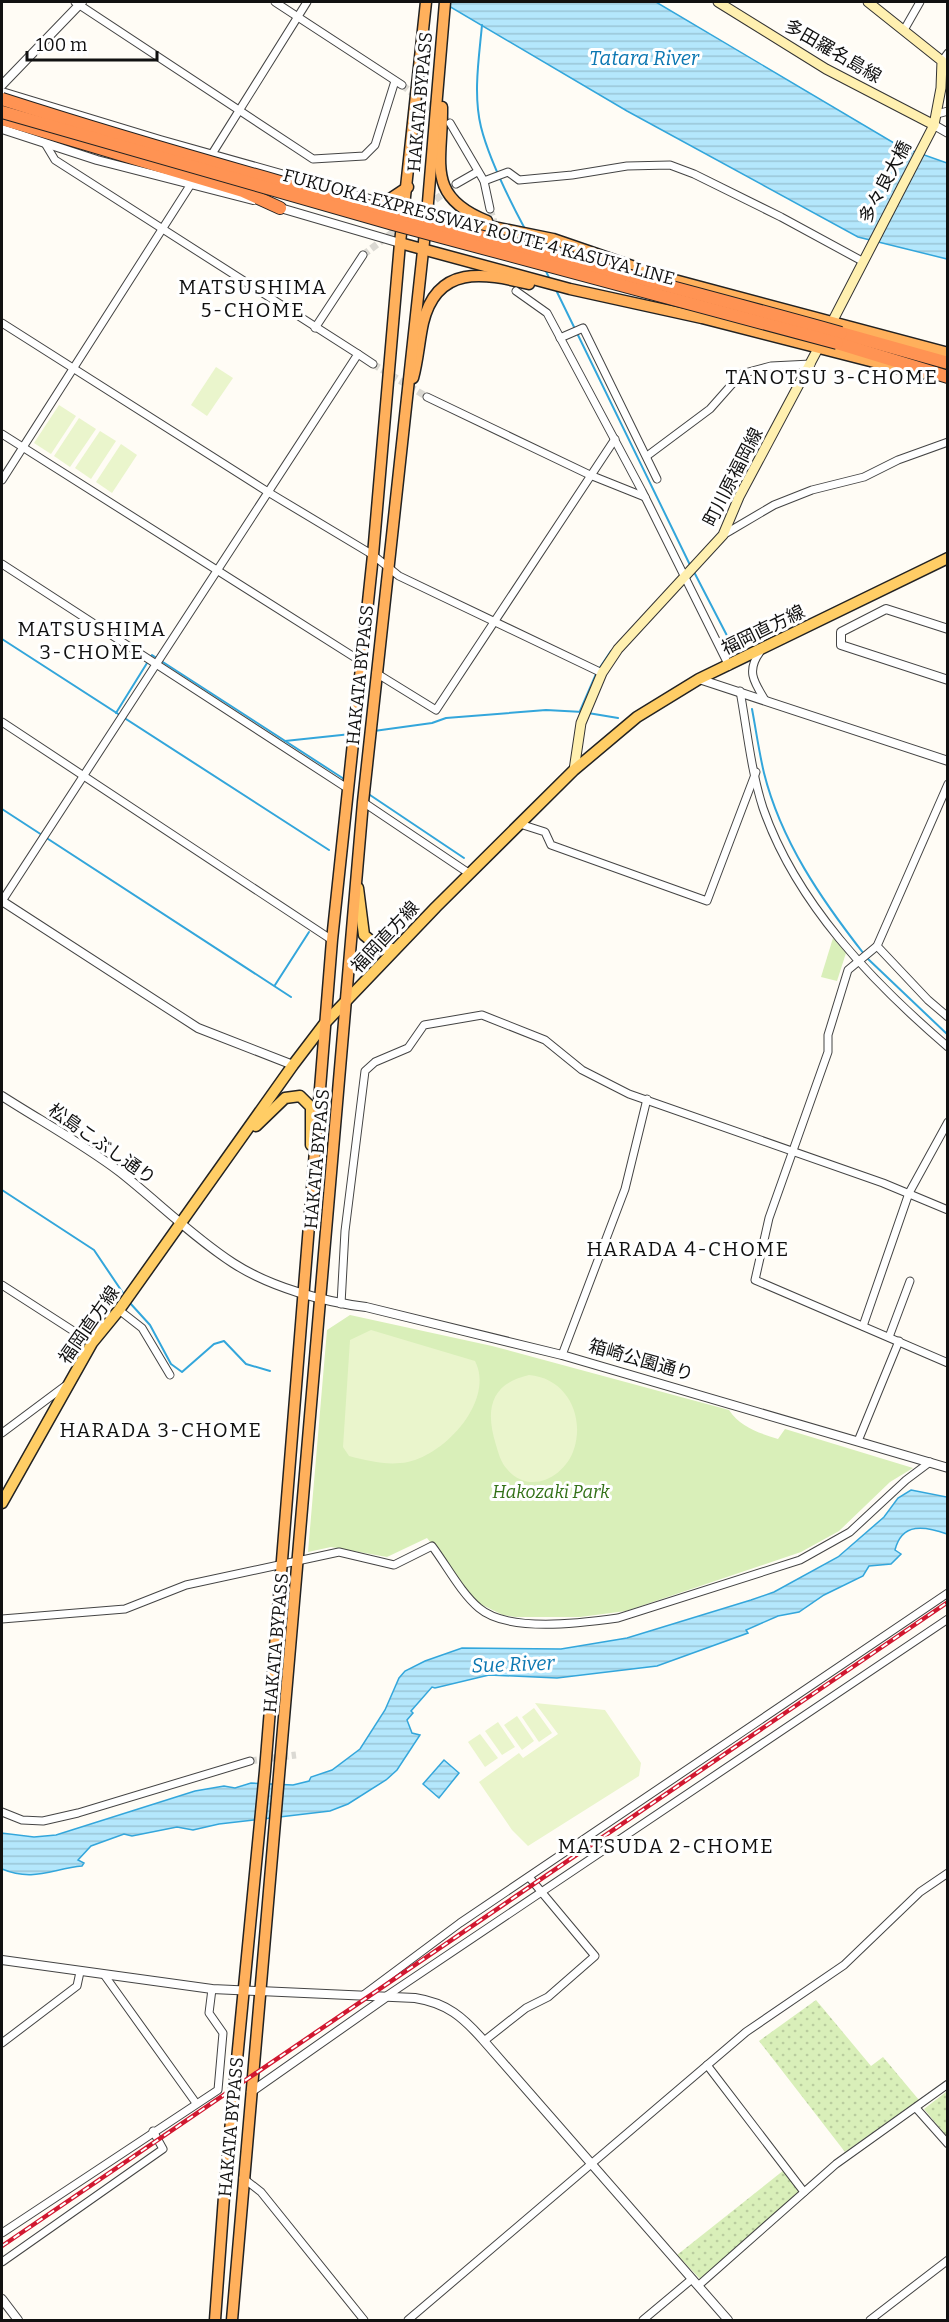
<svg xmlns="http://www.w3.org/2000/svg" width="949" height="2322" viewBox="0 0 949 2322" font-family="Bitter,'Noto Sans JP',serif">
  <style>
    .grass { fill: url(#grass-dots) }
    .park { fill: #d9efb9 }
    .pitch { fill: #eaf5cc }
    .water { fill: url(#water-rules); stroke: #33a6db; stroke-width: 1.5 }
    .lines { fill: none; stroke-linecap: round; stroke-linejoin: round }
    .stream { stroke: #33a6db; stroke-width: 2 }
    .minor-tunnel { stroke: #dbd9d3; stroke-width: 7; stroke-dasharray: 7 3.5; stroke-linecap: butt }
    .minor-casing { stroke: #444; stroke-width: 9 }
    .tertiary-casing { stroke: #444; stroke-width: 10 }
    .secondary-casing { stroke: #333; stroke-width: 11 }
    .primary-casing { stroke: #222; stroke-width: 13 }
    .trunk-casing { stroke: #222; stroke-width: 13 }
    .motorway-casing { stroke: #222; stroke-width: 14 }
    .minor { stroke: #fff; stroke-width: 7 }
    .tertiary { stroke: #fff; stroke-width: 8 }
    .secondary { stroke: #fff0b0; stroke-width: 9 }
    .primary { stroke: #ffcd65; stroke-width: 10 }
    .trunk { stroke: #ffb05c; stroke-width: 10 }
    .motorway { stroke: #ff9353; stroke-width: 12 }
    .rail-casing { stroke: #d11830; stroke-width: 4.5 }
    .rail { stroke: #fff; stroke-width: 2; stroke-dasharray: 7; stroke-linecap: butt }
    .motorway-bridge-casing { stroke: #222; stroke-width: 14; stroke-linecap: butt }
    .motorway-bridge { stroke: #ff9353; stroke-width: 12 }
    .labels { text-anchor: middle; stroke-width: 6; stroke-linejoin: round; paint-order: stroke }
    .street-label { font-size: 18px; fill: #111; stroke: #fff }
    .park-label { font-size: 18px; font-style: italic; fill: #327118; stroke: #fff }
    .water-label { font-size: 20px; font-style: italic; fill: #0b77b2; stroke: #fff }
    .neighbourhood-label { font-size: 20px; letter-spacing: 1.5px; fill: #111; stroke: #fff }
  </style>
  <defs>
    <pattern id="grass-dots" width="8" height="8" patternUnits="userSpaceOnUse" patternTransform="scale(1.5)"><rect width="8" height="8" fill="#d9efb9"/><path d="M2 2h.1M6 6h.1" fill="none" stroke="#b9cc9e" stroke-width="1.8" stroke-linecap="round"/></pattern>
    <pattern id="water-rules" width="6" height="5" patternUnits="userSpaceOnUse" patternTransform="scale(1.5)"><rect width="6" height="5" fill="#b4e7fc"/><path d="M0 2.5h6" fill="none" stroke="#9ac5d7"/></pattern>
  </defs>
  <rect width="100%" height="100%" fill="#fffcf5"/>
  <g class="grass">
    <path d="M816 2000 871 2066 883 2057 919 2100 845 2152 759 2041Z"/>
    <path d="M946 2092 948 2094 947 2137 924 2109Z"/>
    <path d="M784 2170 799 2192 700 2279 677 2255Z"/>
  </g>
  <g class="park">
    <path d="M833 938 846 953 837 981 821 977Z"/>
    <path d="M350 1315 492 1346 729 1410C740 1427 759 1433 778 1439L785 1429 913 1468 890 1482 839 1531 801 1552 626 1611 580 1617H515L503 1615 478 1603 427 1538 387 1557 331 1547 308 1552 327 1330Z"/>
  </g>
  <g class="pitch">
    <path d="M216 367 233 378 207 416 191 405Z"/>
    <path d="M59 405 76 416 51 454 34 443Z"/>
    <path d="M79 418 96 429 70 467 54 456Z"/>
    <path d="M100 431 116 441 91 479 75 468Z"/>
    <path d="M121 444 137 455 112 493 96 482Z"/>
    <path d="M371 1330 475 1361C495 1400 446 1454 408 1462 387 1466 369 1461 349 1456L343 1447 350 1340Z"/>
    <path d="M529 1375C566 1378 585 1415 574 1449 565 1477 530 1496 507 1469 501 1463 498 1452 496 1445 485 1410 490 1384 529 1375Z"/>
    <path d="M535 1703 605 1710 641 1763 639 1776 528 1846 512 1830 479 1782 519 1753 523 1758 558 1734Z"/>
    <path d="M534 1708 552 1733 539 1742 522 1717Z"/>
    <path d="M517 1716 534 1741 522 1750 504 1725Z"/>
    <path d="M498 1722 515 1747 502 1755 485 1731Z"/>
    <path d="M480 1734 498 1758 485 1767 468 1742Z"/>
  </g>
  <g class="water">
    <path d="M442 2H656L899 146 947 163V259L858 237 627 111Z"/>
    <path d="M911 1490 947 1497V1534C925 1526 902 1522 895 1550L901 1554 891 1564 869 1566 863 1576 824 1595 799 1612 778 1616 746 1630 748 1633 657 1666 557 1678 489 1675 435 1688 432 1687 411 1711 413 1713 407 1720 412 1733 420 1735 397 1770 386 1780 348 1804 330 1811 219 1824 193 1830 177 1827 132 1836 124 1834 91 1846 78 1860 84 1863 82 1866C52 1869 33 1882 2 1869V1833L34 1837 56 1835 195 1791 224 1786 235 1788 251 1783 293 1785 309 1781 311 1777 332 1770 360 1749 385 1710 399 1678 405 1671 425 1661 462 1648 561 1649 627 1638 751 1600 774 1592 838 1557 884 1517 898 1498Z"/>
    <path d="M444 1760 459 1773 439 1798 423 1784Z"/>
  </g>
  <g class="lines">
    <g class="stream">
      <path d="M482 25C479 58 473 94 481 127 489 159 509 199 525 229"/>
      <path d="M545 269 550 280"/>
      <path d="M556 290 690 565"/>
      <path d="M693 570 736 653"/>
      <path d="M2 639 329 850"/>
      <path d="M599 669 611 651"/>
      <path d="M752 709C756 730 759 752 764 773 781 841 821 899 864 954"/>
      <path d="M580 711 596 674"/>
      <path d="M116 713 152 655 344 779"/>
      <path d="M588 713 618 718"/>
      <path d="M374 731 432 723 446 718 546 710 583 712"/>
      <path d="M285 741 351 734"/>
      <path d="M367 793 464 858"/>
      <path d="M2 809 291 997"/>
      <path d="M867 958 948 1035"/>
      <path d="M275 985 309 932"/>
      <path d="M2 1190 94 1250 125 1296"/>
      <path d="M130 1303 150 1325 171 1364 182 1372 214 1344 224 1341 246 1364 270 1371"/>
    </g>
    <g class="minor-tunnel">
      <path d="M402 85 450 123"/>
      <path d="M427 206 456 184"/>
      <path d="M490 209 501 244"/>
      <path d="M363 255 401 226"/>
      <path d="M373 364 427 397"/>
      <path d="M250 1761 296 1755"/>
    </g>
    <defs>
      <g id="minor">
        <path d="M75 2 313 159 364 156 375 145 395 81"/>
        <path d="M275 2 402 85"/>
        <path d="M904 30 920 2"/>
        <path d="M948 53 942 61 948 65"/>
        <path d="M937 114 948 111"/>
        <path d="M450 123 484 181 490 209"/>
        <path d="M212 154 307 2"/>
        <path d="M484 181 508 172 519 180 572 175 627 166 670 165 694 174 781 217 862 261"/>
        <path d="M456 184 477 172"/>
        <path d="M516 291 547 313 642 491 729 666"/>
        <path d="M2 323 268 492 373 555 399 576 602 673"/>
        <path d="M315 328 363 255"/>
        <path d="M560 338 583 328 657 479"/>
        <path d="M358 354 373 364"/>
        <path d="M427 397 590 475 645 497"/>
        <path d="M2 434 362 662"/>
        <path d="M647 456 710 409 741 374 771 366 811 364"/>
        <path d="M2 480 191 184"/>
        <path d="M723 535 774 505 812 490 864 477 898 460 948 442"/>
        <path d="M2 564 347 788"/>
        <path d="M760 652C746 671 754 682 765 700"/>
        <path d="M376 673 436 710 615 439"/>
        <path d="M740 691C747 729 751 771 763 808 796 903 872 982 948 1047"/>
        <path d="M2 722 332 940"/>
        <path d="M948 784 877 946 848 970 828 1035V1052L769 1218 755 1280 948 1363"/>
        <path d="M363 802 470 874"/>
        <path d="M520 824 545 832 551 845 707 901 756 772"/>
        <path d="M2 901 358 354 55 160 46 145"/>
        <path d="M877 946 928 1000 948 1017"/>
        <path d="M2 1285 92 1343"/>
        <path d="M341 1304 345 1231 365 1071 375 1062 408 1048 424 1025 482 1015 545 1040 582 1070 629 1094 883 1183 948 1210"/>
        <path d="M119 1310 142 1328 170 1375"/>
        <path d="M863 1326 909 1193 948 1122"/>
        <path d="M889 1337 910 1281"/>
        <path d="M562 1355 625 1189 647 1099"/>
        <path d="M2 1433 65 1386"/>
        <path d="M858 1441 899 1341"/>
        <path d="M2 1619 125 1609 186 1585 339 1552 394 1565 432 1546C447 1566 461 1593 479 1608 508 1633 582 1623 618 1618L800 1560 850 1532 906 1480 930 1462"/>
        <path d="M2 1812 22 1820 43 1821 78 1813 250 1761"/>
        <path d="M105 1976 196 2103"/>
        <path d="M362 1996 460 1923 948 1593"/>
        <path d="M385 1997 948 1619"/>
        <path d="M484 2041 526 2008 548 1997 595 1956 529 1877"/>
        <path d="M2 2043 77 1986 80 1972"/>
        <path d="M707 2065 804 2192"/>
        <path d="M916 2108 948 2144"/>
        <path d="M243 2178 261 2192 364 2320"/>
        <path d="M2 2233 218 2090 223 2033 209 2013 212 1989"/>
        <path d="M2 2262 163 2149 153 2131"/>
        <path d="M699 2285 836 2164 948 2084"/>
        <path d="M408 2320 746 2032 844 1965 920 1892 948 1873"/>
        <path d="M643 2320 692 2279"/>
        <path d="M870 2320 948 2260"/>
      </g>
      <g id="tertiary">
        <path d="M2 85 82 2"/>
        <path d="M2 92 160 140 405 209"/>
        <path d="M934 125 948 133"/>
        <path d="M2 129 97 160 253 200"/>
        <path d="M277 207 400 243"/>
        <path d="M948 629 886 609 841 632V645L948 680"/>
        <path d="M699 679 948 761"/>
        <path d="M2 901 198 1028 293 1065"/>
        <path d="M2 1096C41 1121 83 1144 120 1172 158 1202 193 1237 233 1263 270 1287 324 1302 366 1307L562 1355 948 1468"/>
        <path d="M2 1960 212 1989 415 1998C447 2003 463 2017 484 2041L728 2320"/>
        <path d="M251 2092 385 1998"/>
        <path d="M2 2299 18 2320"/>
      </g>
      <g id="secondary">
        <path d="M718 2 826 69 934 125"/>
        <path d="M829 328 934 125 941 88 942 61 868 2"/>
        <path d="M574 770 581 723 602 673 618 649 723 535 739 497 821 343"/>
      </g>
      <g id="primary">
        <path d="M358 888 364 935 381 949H395"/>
        <path d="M256 1126 285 1098 300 1096 311 1107V1145"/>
        <path d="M2 1503 92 1343 119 1310 293 1065 325 1023 436 907 574 770 637 717 699 679 948 558"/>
      </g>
      <g id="trunk">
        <path d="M442 107C443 161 424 196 487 221"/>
        <path d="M384 203 408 187"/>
        <path d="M405 209 553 239 667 278 948 353"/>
        <path d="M400 243 570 289 702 318 921 374"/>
        <path d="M413 378C418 360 419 341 423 323 437 264 484 273 529 284"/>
        <path d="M215 2320 225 2183 265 1771 332 940 373 555 400 243 426 2"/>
        <path d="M232 2320 363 802 427 214 445 2"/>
      </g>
      <g id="motorway">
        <path d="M2 119 243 191 280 208"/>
        <path d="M841 333 948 363"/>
        <path d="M837 343 948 377"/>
      </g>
    </defs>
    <use href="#minor" class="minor-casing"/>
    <use href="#tertiary" class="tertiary-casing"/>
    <use href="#secondary" class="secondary-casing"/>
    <use href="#primary" class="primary-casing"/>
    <use href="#trunk" class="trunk-casing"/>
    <use href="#motorway" class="motorway-casing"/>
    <use href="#minor" class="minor"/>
    <use href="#tertiary" class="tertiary"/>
    <use href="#secondary" class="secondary"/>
    <use href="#primary" class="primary"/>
    <use href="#trunk" class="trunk"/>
    <use href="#motorway" class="motorway"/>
    <defs>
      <path id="rail" d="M2 2246 948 1602"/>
    </defs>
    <use href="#rail" class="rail-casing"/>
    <use href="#rail" class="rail"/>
    <defs>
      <g id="motorway-bridge">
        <path d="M2 99C278 188 561 255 841 333"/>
        <path d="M2 112 393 224 837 343"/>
      </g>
    </defs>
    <use href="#motorway-bridge" class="motorway-bridge-casing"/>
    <use href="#motorway-bridge" class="motorway-bridge"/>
  </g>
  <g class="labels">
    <g class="street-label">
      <text transform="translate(833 51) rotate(30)" y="6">多田羅名島線</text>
      <text transform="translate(420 102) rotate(-85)" y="6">HAKATA BYPASS</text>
      <text transform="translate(885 182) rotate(-62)" y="6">多々良大橋</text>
      <text transform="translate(479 227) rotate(15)" y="6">FUKUOKA EXPRESSWAY ROUTE 4 KASUYA LINE</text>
      <text transform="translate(733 477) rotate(-63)" y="6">町川原福岡線</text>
      <text transform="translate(763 630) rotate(-26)" y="6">福岡直方線</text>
      <text transform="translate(360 675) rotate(-84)" y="6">HAKATA BYPASS</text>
      <text transform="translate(385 937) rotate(-47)" y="6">福岡直方線</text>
      <text transform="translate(102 1144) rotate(35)" y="6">松島こぶし通り</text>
      <text transform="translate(317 1159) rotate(-85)" y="6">HAKATA BYPASS</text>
      <text transform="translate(89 1325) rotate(-55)" y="6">福岡直方線</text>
      <text transform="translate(641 1360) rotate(16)" y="6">箱崎公園通り</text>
      <text transform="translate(276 1643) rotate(-85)" y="6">HAKATA BYPASS</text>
      <text transform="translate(231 2127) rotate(-85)" y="6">HAKATA BYPASS</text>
    </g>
    <g class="park-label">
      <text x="551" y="1498">Hakozaki Park</text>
    </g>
    <g class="water-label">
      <text x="644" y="65">Tatara River</text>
      <text transform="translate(513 1664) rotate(-2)" y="7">Sue River</text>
    </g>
    <g class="neighbourhood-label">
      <text x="253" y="294">MATSUSHIMA<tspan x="253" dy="23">5-CHOME</tspan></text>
      <text x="832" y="384">TANOTSU 3-CHOME</text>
      <text x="92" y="636">MATSUSHIMA<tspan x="92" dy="23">3-CHOME</tspan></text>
      <text x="688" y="1256">HARADA 4-CHOME</text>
      <text x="161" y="1437">HARADA 3-CHOME</text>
      <text x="666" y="1853">MATSUDA 2-CHOME</text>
    </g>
  </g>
  <rect width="949" height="2322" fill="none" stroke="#111111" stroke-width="6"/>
  <path d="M27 51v9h130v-9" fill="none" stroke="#111111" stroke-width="3"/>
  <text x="36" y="51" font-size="18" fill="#111111" stroke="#ffffff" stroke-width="4.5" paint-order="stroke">100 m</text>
</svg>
